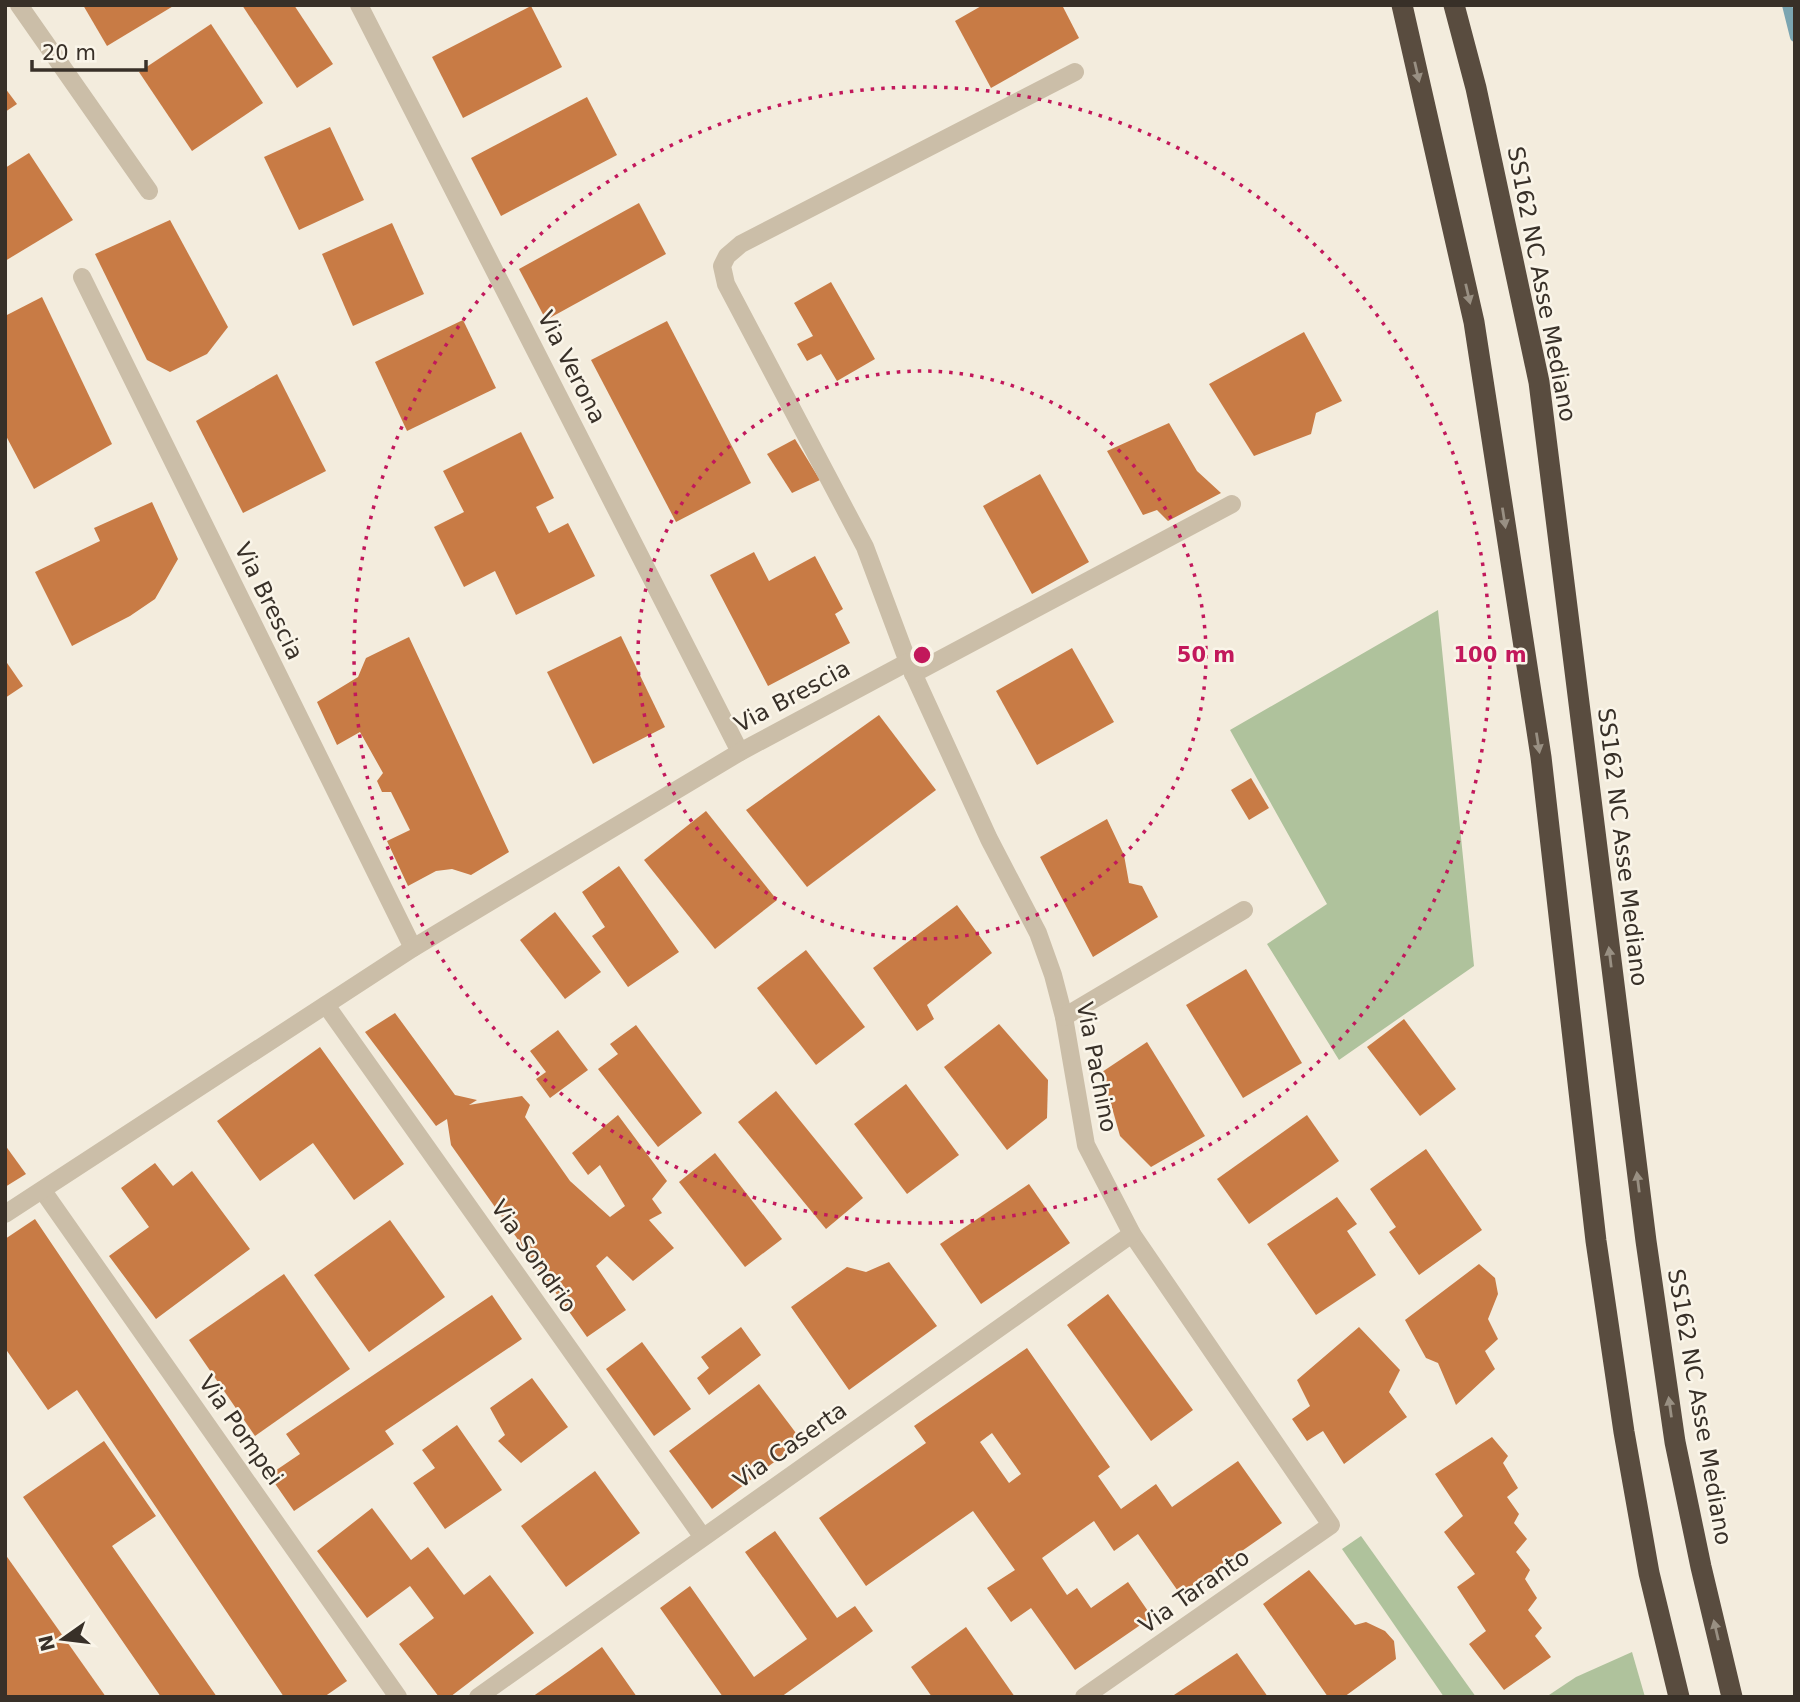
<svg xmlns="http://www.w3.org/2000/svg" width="1800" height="1702" viewBox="0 0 1800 1702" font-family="'DejaVu Sans',sans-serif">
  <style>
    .green { fill: #afc29c }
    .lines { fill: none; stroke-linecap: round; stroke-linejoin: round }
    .stream { stroke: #7ba5b1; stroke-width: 10 }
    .building { fill: #c87b45; fill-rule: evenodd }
    .street { stroke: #cbbea8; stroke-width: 18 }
    .highway { stroke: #594c3f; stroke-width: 21 }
    .oneway { fill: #999083 }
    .ring { fill: none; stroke: #c2185b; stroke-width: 3.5; stroke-dasharray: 3.5 7 }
    .labels { text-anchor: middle; stroke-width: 5; stroke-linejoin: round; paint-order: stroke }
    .street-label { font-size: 23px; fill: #383028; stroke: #faf5e9 }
    .centre { fill: #c2185b; stroke: #faf5e9; stroke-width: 3.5 }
    .ring-label { font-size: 21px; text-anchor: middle; font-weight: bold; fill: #c2185b; stroke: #faf5e9; stroke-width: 5; stroke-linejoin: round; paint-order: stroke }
  </style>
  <rect width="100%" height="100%" fill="#f3ecdd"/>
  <g class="green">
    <path d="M1438 610 1474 966 1339 1060 1267 944 1327 904 1230 730Z"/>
    <path d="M1361 1536 1476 1697H1444L1342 1549Z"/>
    <path d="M1632 1652 1645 1697H1546L1576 1677Z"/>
  </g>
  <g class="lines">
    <path class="stream" d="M1787 5 1795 37"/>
  </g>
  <g class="building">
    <path d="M83 5H175L107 46Z"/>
    <path d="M242 5H294L333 64 297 88Z"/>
    <path d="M983 5H1062L1079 38 991 88 955 21Z"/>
    <path d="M531 6 562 67 463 118 432 57Z"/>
    <path d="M211 24 263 103 192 151 139 72Z"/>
    <path d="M5 88 17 104 5 112Z"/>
    <path d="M587 97 617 155 501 216 471 158Z"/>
    <path d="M330 127 364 200 299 230 264 157Z"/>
    <path d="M29 153 73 220 5 261V168Z"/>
    <path d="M639 203 666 254 546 320 519 269Z"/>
    <path d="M170 220 228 327 207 354 170 372 147 360 95 254Z"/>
    <path d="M392 223 424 294 353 326 322 254Z"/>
    <path d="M831 282 875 359 837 381 821 354 807 361 797 344 813 336 794 303Z"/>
    <path d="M42 297 112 444 34 489 5 434V316Z"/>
    <path d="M463 320 496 388 407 431 375 362Z"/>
    <path d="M667 321 751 483 676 522 591 360Z"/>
    <path d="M1304 332 1342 401 1316 413 1311 434 1254 456 1209 384Z"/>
    <path d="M277 374 326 471 243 513 196 421Z"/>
    <path d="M1169 423 1197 471 1221 493 1168 521 1157 510 1143 515 1107 451Z"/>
    <path d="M521 432 554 498 536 507 549 533 568 523 595 576 516 615 495 571 464 587 434 527 464 512 443 471Z"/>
    <path d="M795 439 820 480 792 493 767 454Z"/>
    <path d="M1040 474 1089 562 1032 594 983 506Z"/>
    <path d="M152 502 178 559 155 599 130 616 72 646 35 572 100 541 94 528Z"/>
    <path d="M754 552 769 581 815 556 843 609 835 614 850 643 768 686 710 575Z"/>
    <path d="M621 636 665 727 593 764 547 672Z"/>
    <path d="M409 637 509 852 471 875 452 869 436 871 408 886 387 841 410 830 391 792H382L377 781 383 773 360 732 337 745 317 702 358 677 366 658Z"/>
    <path d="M1072 648 1114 722 1037 765 996 691Z"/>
    <path d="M5 660 23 686 5 698Z"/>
    <path d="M879 715 936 790 807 887 746 810Z"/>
    <path d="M1251 778 1269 808 1249 820 1231 790Z"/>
    <path d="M706 811 777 900 715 949 644 860Z"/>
    <path d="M1107 819 1124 855 1129 883 1142 886 1158 917 1093 957 1040 857Z"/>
    <path d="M619 866 679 952 628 987 592 936 605 927 582 892Z"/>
    <path d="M957 905 992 953 927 1005 934 1019 917 1031 873 968Z"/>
    <path d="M555 912 601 972 565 999 520 940Z"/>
    <path d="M806 950 865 1027 816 1065 757 988Z"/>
    <path d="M1246 969 1302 1063 1243 1098 1186 1005Z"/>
    <path d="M395 1013 455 1095 477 1100 469 1105 522 1096 530 1105 525 1117 570 1181 610 1217 625 1206 600 1165 588 1175 572 1153 618 1115 667 1181 652 1199 662 1213 649 1220 674 1248 633 1281 607 1256 596 1266 626 1310 587 1337 451 1145 447 1119 436 1126 365 1032Z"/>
    <path d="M1404 1019 1456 1089 1420 1116 1367 1047Z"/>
    <path d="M999 1024 1048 1080 1047 1118 1007 1150 944 1067Z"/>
    <path d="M636 1025 702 1113 658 1147 598 1069 618 1054 610 1044Z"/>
    <path d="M558 1030 588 1070 550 1098 536 1079 546 1072 530 1051Z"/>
    <path d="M1147 1042 1205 1136 1151 1167 1120 1136 1102 1072Z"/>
    <path d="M320 1047 404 1164 354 1200 313 1143 260 1181 217 1121Z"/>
    <path d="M906 1084 959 1155 907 1194 854 1124Z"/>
    <path d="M776 1091 863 1198 826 1229 738 1122Z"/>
    <path d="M1307 1115 1339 1161 1249 1224 1217 1179Z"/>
    <path d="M5 1145 26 1174 5 1187Z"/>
    <path d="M1426 1149 1482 1230 1419 1275 1389 1232 1396 1227 1370 1189Z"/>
    <path d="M715 1153 782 1239 745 1267 679 1182Z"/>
    <path d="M155 1163 173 1186 192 1171 250 1249 156 1319 109 1256 149 1227 121 1188Z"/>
    <path d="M1029 1184 1070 1243 981 1304 940 1244Z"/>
    <path d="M1337 1197 1357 1224 1347 1231 1376 1275 1316 1315 1267 1244Z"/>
    <path d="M35 1219 347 1681 324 1697H284L77 1390 48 1410 5 1348V1239Z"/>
    <path d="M390 1220 445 1297 369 1352 314 1275Z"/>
    <path d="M889 1262 937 1326 849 1390 791 1307 847 1267 866 1272Z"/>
    <path d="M1479 1264 1495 1278 1498 1294 1488 1319 1498 1339 1485 1351 1495 1369 1456 1405 1438 1363 1426 1358 1405 1320Z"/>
    <path d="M284 1274 350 1369 255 1436 189 1340Z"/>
    <path d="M1108 1294 1193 1410 1151 1441 1067 1325Z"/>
    <path d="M492 1295 522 1339 385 1431 394 1444 294 1511 269 1475 300 1454 286 1434Z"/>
    <path d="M741 1327 761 1355 709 1395 697 1378 709 1368 701 1357Z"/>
    <path d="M1359 1327 1400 1370 1389 1392 1407 1417 1344 1464 1323 1431 1307 1441 1292 1419 1310 1406 1297 1380Z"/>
    <path d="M642 1342 691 1409 654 1436 606 1369Z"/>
    <path d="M1027 1348 1110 1467 1098 1476 1121 1509 1156 1484 1172 1507 1238 1461 1282 1523 1180 1594 1138 1534 1114 1551 1094 1521 1042 1558 1067 1595 1077 1588 1091 1608 1128 1582 1152 1617 1075 1670 1031 1608 1011 1622 987 1588 1015 1570 973 1511 866 1586 819 1518 926 1443 914 1426ZM992 1433 1021 1474 1009 1483 980 1442Z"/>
    <path d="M532 1378 568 1427 521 1463 498 1441 505 1435 490 1408Z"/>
    <path d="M759 1384 802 1441 712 1509 669 1451Z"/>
    <path d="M457 1425 502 1490 445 1529 413 1483 435 1468 422 1450Z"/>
    <path d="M1492 1437 1508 1456 1503 1463 1518 1488 1507 1497 1519 1514 1514 1523 1527 1539 1516 1552 1530 1570 1525 1579 1537 1598 1528 1610 1542 1628 1535 1636 1551 1657 1504 1690 1469 1644 1486 1631 1457 1587 1475 1574 1444 1532 1463 1516 1435 1474Z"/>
    <path d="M104 1441 156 1516 112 1546 217 1697H161L23 1497Z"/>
    <path d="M595 1471 640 1533 566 1587 521 1526Z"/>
    <path d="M372 1508 411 1560 428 1547 464 1595 490 1575 534 1633 450 1697H439L399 1644 434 1618 410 1586 367 1618 317 1551Z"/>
    <path d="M775 1531 837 1618 855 1606 873 1631 781 1697H723L660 1608 690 1586 754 1677 807 1639 745 1552Z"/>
    <path d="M5 1554 106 1697H5Z"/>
    <path d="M1309 1570 1355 1625 1366 1622 1385 1631 1394 1641 1396 1659 1344 1697H1328L1263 1604Z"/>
    <path d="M966 1627 1015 1697H932L911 1667Z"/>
    <path d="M602 1647 637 1697H532L569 1671Z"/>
    <path d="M1237 1653 1268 1697H1171Z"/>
  </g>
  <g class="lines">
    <g class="street">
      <path d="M19 5 149 191"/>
      <path d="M359 5 740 752"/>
      <path d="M1075 72 741 244 727 256 722 266 726 284 865 547 908 662 989 839 1038 933 1053 975 1064 1017 1086 1145 1132 1234 1331 1525 1084 1697"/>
      <path d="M82 277 413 948"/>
      <path d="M913 674 1232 504"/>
      <path d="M326 1005 702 1536"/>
      <path d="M1064 1017 1244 910"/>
      <path d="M43 1191 398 1697"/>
      <path d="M5 1214 413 948 740 752 908 662"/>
      <path d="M478 1697 1132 1234"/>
    </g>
    <g class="highway">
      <path d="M1402 5 1474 322 1541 757 1596 1241 1624 1432 1649 1573 1679 1697"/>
      <path d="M1454 5 1476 88 1539 382 1646 1241 1675 1442 1701 1567 1732 1697"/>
    </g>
  </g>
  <defs><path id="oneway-solid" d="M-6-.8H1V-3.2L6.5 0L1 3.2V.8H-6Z" transform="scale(1.75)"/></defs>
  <g class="oneway">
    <use href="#oneway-solid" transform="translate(1417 72) rotate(77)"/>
    <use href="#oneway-solid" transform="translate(1468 294) rotate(77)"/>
    <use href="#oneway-solid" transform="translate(1504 518) rotate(81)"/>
    <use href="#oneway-solid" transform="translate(1538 743) rotate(81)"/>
    <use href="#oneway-solid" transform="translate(1610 957) rotate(-97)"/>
    <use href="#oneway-solid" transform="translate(1638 1182) rotate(-97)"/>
    <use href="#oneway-solid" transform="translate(1670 1407) rotate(-98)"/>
    <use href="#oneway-solid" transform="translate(1716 1630) rotate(-103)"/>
  </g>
  <g class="ring">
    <circle cx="922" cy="655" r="284"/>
    <circle cx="922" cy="655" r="568"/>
  </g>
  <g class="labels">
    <g class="street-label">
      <text transform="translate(1542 284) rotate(79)" y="8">SS162 NC Asse Mediano</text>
      <text transform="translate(572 367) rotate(63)" y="8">Via Verona</text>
      <text transform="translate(269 601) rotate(64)" y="8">Via Brescia</text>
      <text transform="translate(792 696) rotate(-28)" y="8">Via Brescia</text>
      <text transform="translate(1623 847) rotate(83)" y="8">SS162 NC Asse Mediano</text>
      <text transform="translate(1097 1067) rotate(79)" y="8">Via Pachino</text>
      <text transform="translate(534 1256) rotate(55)" y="8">Via Sondrio</text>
      <text transform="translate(1700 1407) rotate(80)" y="8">SS162 NC Asse Mediano</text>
      <text transform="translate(241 1430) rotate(55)" y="8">Via Pompei</text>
      <text transform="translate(790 1445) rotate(-35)" y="8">Via Caserta</text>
      <text transform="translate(1194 1591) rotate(-35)" y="8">Via Taranto</text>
    </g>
  </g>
  <circle cx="922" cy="655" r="10" class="centre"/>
  <g class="ring-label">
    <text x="1206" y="662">50 m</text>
    <text x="1490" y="662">100 m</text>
  </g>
  <rect width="1800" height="1702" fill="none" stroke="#383028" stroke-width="14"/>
  <g transform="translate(63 1639) rotate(256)" stroke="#faf5e9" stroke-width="5" paint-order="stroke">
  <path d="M0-5L12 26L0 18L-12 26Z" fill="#383028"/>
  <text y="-10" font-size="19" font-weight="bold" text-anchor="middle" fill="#383028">N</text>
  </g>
  <path d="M32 60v10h114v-10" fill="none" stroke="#383028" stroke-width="3.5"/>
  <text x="42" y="60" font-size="21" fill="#383028" stroke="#faf5e9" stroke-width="5" paint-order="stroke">20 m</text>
</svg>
